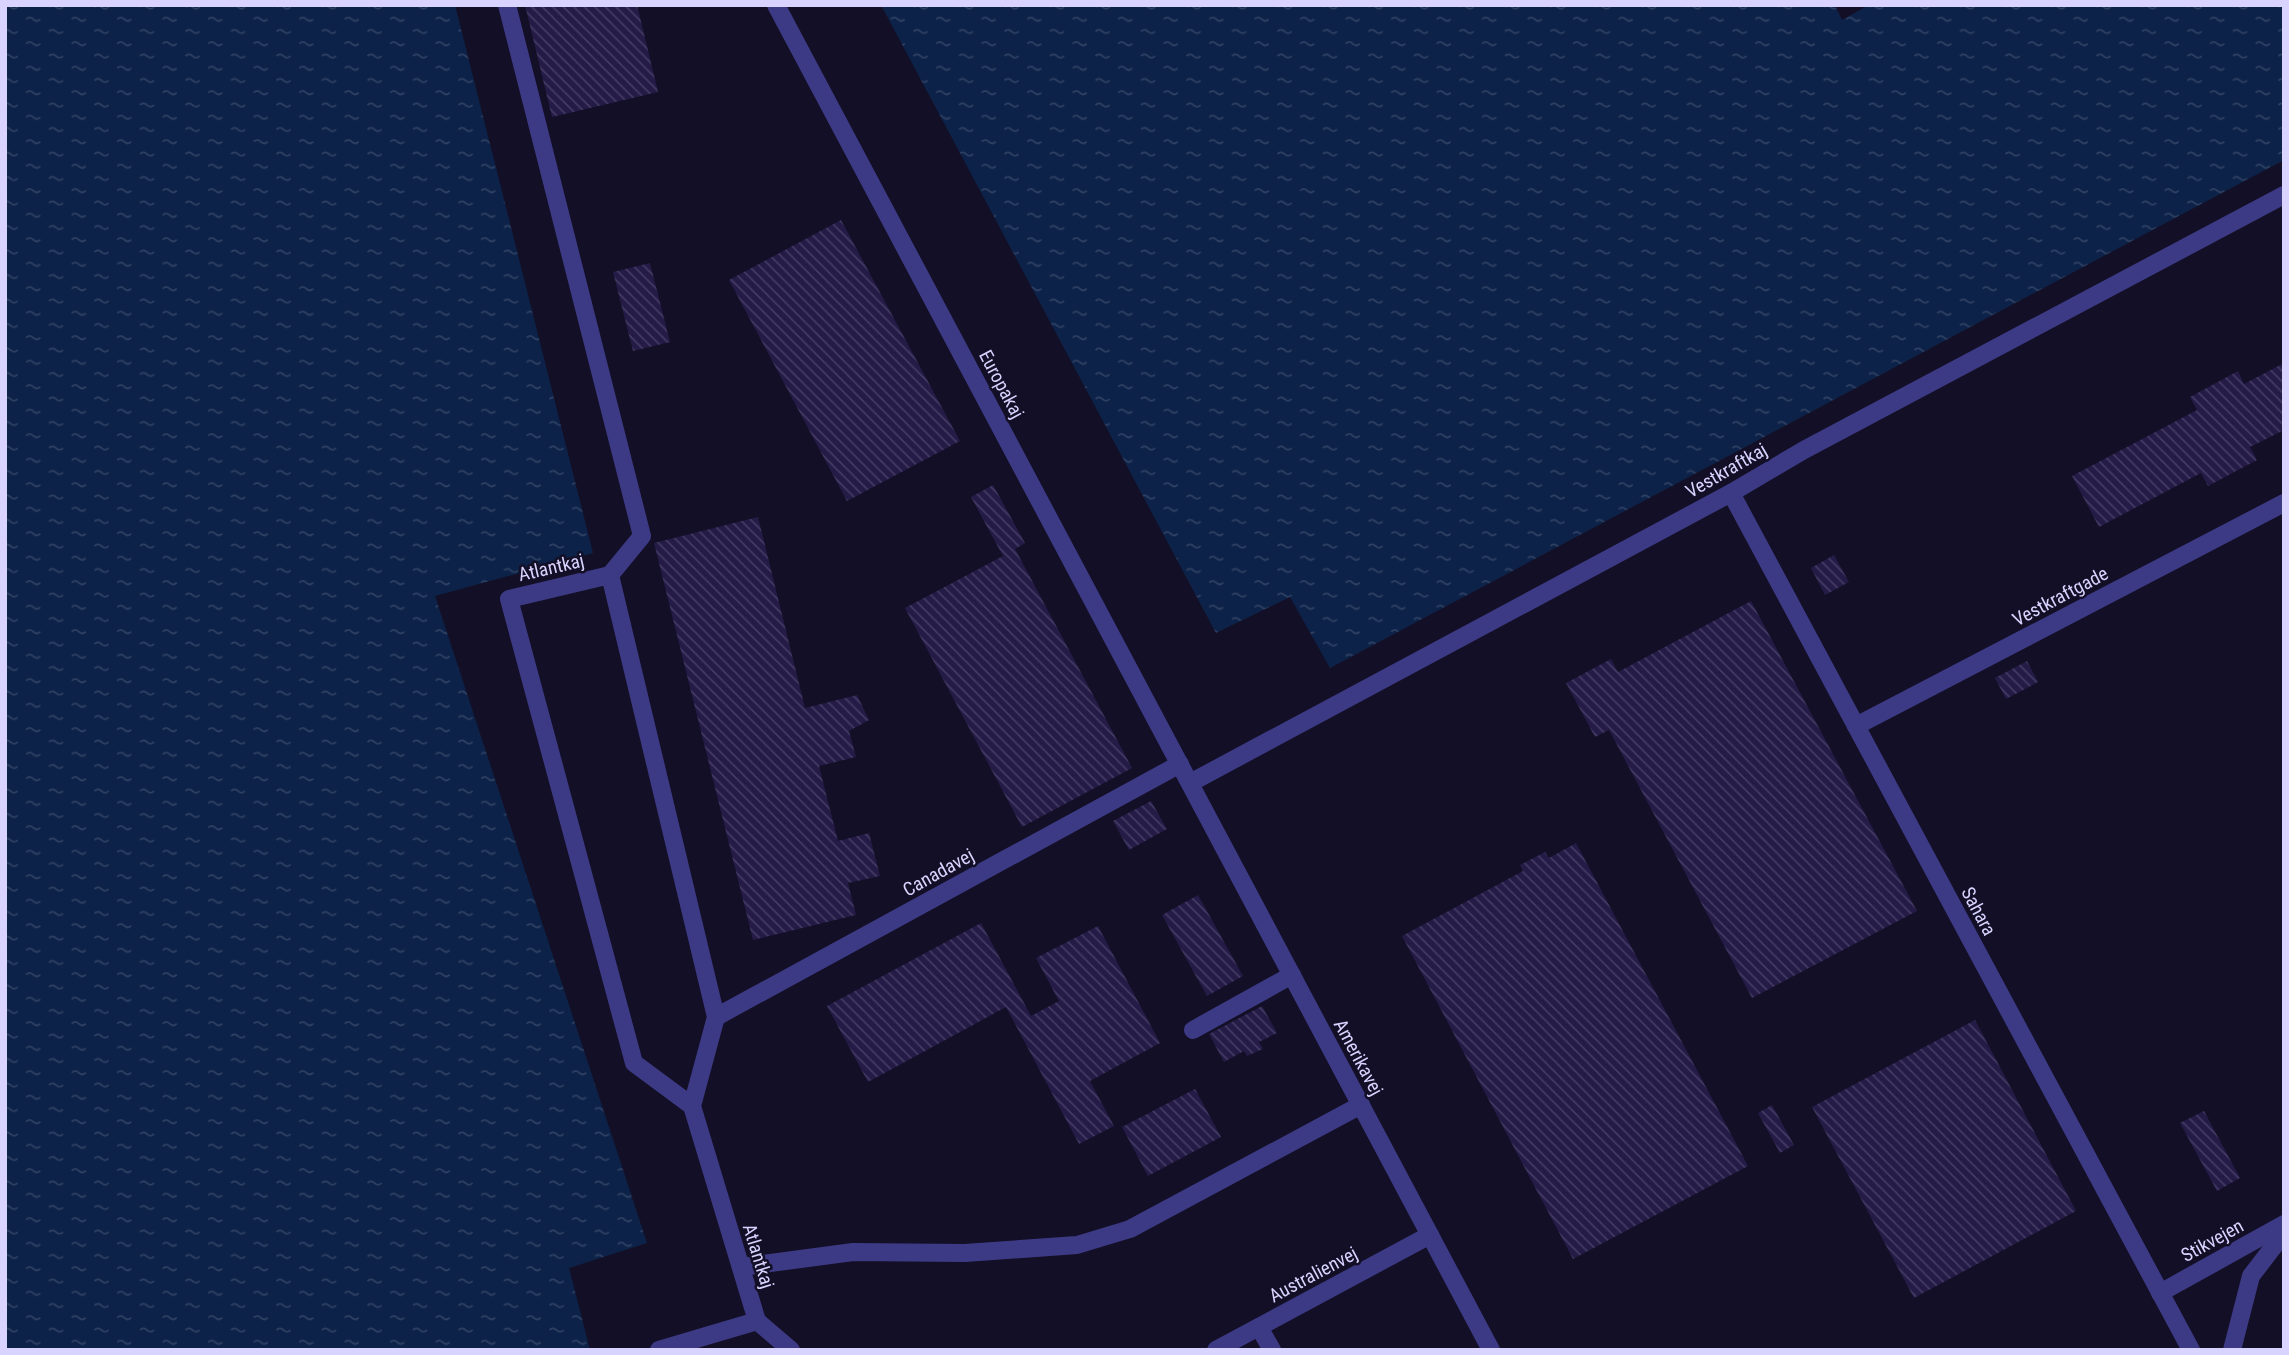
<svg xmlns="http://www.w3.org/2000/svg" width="2289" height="1355" viewBox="0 0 2289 1355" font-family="'Roboto Condensed',sans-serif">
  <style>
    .water { fill: url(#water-ripples) }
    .building { fill: url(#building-back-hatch) }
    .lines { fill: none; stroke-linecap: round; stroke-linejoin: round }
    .minor { stroke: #3d3a85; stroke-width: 18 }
    .labels { text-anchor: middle; stroke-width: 5; stroke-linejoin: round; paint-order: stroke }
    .street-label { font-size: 19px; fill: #d9d4ff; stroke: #130f26 }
  </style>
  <defs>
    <pattern id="water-ripples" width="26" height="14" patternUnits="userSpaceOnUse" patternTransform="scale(1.75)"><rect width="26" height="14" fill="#0c2248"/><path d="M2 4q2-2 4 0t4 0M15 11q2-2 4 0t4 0" fill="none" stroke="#2f4163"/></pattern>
    <pattern id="building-back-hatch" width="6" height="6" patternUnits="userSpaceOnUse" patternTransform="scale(1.75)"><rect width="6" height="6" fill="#241b47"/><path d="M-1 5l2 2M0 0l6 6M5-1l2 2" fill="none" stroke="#433b63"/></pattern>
  </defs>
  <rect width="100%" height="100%" fill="#130f26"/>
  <g class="water">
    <path d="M5 5H455L593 553 435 596 647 1243 569 1268 590 1350H5Z"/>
    <path d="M881 5H1835L1842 20 1869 5H2284V160L1330 668 1290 597 1216 633Z"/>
  </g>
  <g class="building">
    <path d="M525 5H637L658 92 552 117Z"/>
    <path d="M841 220 960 441 847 501 729 280Z"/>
    <path d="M650 263 670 342 633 351 613 272Z"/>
    <path d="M2284 363V430L2250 447 2257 460 2208 486 2201 473 2099 527 2072 476 2197 410 2190 397 2238 371 2244 384Z"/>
    <path d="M993 485 1025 543 1015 549 1132 768 1022 827 905 608 1003 556 971 497Z"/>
    <path d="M758 517 805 708 857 695 869 720 849 731 856 757 819 766 838 841 869 833 880 876 848 883 856 915 753 940 654 543Z"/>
    <path d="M1834 555 1849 582 1825 595 1811 568Z"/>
    <path d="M1751 601 1917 911 1752 998 1609 730 1595 737 1566 683 1611 659 1618 672Z"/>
    <path d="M2027 661 2038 682 2006 699 1995 678Z"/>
    <path d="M1151 801 1167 829 1129 850 1113 821Z"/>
    <path d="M1576 843 1748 1166 1573 1259 1402 936 1523 871 1520 865 1545 852 1549 858Z"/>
    <path d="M1198 895 1243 976 1207 996 1162 915Z"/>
    <path d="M981 923 1031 1016 1059 1001 1036 958 1098 926 1160 1043 1090 1081 1114 1126 1079 1144 1006 1007 868 1082 827 1006Z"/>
    <path d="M1262 1006 1277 1033 1259 1042 1263 1049 1247 1056 1244 1051 1224 1062 1209 1034Z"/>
    <path d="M1975 1020 2076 1211 1914 1298 1812 1107Z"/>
    <path d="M1195 1089 1221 1137 1148 1176 1122 1127Z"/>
    <path d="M1772 1105 1794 1145 1780 1153 1758 1113Z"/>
    <path d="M2204 1111 2240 1178 2217 1191 2180 1123Z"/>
  </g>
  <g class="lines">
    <g class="minor">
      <path d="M507 5 642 536 610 575"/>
      <path d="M776 5 1491 1350"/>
      <path d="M1731 493 2191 1350"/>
      <path d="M1856 726 2284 503"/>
      <path d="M1190 783 1731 493 1804 450 2284 195"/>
      <path d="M716 1017 1180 764"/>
      <path d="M1193 1030 1292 975"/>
      <path d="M741 1267 853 1252 965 1253 1077 1245 1130 1229 1361 1105"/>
      <path d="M2160 1293 2284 1224"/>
      <path d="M757 1321 791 1350"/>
      <path d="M1259 1327 1272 1350"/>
      <path d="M659 1350 757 1321 692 1106 716 1017 610 575 509 599 634 1063 692 1106"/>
      <path d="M1216 1350 1430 1235"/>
      <path d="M2232 1350 2251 1276 2284 1233"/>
    </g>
  </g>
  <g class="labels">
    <g class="street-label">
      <text transform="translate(1002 384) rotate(62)" y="7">Europakaj</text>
      <text transform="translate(1726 470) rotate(-30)" y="7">Vestkraftkaj</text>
      <text transform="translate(551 567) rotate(-13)" y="7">Atlantkaj</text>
      <text transform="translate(2060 596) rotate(-28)" y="7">Vestkraftgade</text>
      <text transform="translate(938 872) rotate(-29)" y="7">Canadavej</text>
      <text transform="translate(1979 911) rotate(62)" y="7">Sahara</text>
      <text transform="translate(1359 1057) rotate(62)" y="7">Amerikavej</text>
      <text transform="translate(2212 1240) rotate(-29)" y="7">Stikvejen</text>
      <text transform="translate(759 1256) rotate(73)" y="7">Atlantkaj</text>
      <text transform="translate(1313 1274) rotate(-28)" y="7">Australienvej</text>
    </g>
  </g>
  <rect width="2289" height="1355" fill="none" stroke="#d9d4ff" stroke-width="14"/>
</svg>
